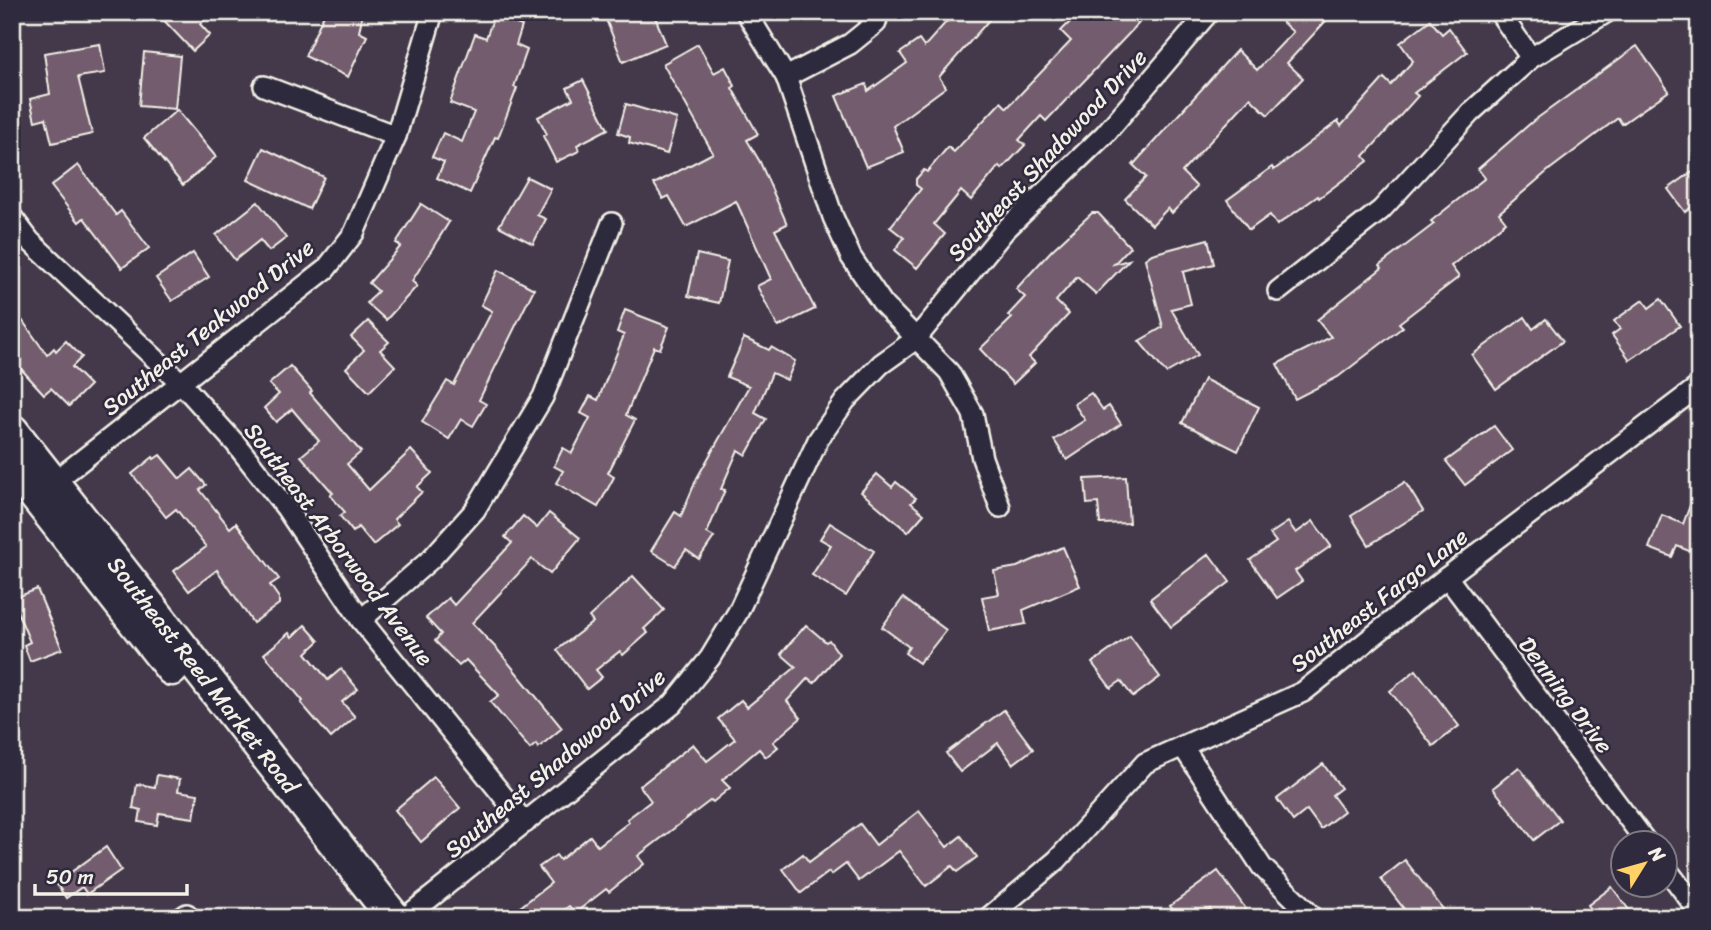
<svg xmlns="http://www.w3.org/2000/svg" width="1711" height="930" viewBox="0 0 1711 930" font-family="Sriracha,sans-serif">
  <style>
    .building { fill: #725b6d; stroke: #f4f1e8; stroke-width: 2 }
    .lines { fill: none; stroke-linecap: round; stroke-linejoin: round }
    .minor-casing { stroke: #f4f1e8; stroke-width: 24 }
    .primary-casing { stroke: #f4f1e8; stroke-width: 37 }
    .minor { stroke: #2f2a3d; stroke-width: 19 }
    .primary { stroke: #2f2a3d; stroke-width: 32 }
    .labels { text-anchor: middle; stroke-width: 5; stroke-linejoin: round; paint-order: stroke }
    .street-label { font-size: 23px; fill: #f4f1e8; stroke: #2f2a3d }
  </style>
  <rect width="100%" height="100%" fill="#43394b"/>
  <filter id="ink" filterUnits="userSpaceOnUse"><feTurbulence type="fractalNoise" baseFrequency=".0143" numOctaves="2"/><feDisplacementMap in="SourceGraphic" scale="14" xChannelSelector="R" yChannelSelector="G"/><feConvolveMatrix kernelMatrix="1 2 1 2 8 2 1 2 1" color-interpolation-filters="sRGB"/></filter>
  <g filter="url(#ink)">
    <g class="building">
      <path d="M156 12H212L200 24 210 35 193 51Z"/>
      <path d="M325 12H363L359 32 367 36 348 77 305 56Z"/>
      <path d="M603 12H653L666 44 623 62Z"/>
      <path d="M955 12H996L939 77 946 87 893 126 904 152 866 167 836 96 866 84 868 91 907 63 900 53 919 40 924 47Z"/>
      <path d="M1080 12H1128L1139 23 1046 121 1041 116 1019 140 1025 145 1002 169 999 166 971 200 961 191 934 224 945 234 917 268 895 250 904 238 890 227 921 189 916 185V179L924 170 927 172 948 147 954 152 1001 102 1007 108 1071 41 1061 31Z"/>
      <path d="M1271 12H1334L1287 63 1303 78 1268 115 1250 98 1182 172 1197 187 1172 213 1168 208 1152 225 1125 199 1146 177 1133 165 1237 50 1257 70 1293 32Z"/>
      <path d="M494 16 522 26 516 45 527 50 514 87 517 88 498 138 495 137 470 193 437 178 444 162 432 157 443 133 462 142 474 112 450 103 475 34 486 38Z"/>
      <path d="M1430 20 1442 34 1449 28 1467 52 1414 93 1418 96 1364 156 1368 161 1319 198 1318 196 1277 225 1270 215 1249 230 1227 200 1272 167 1274 170 1338 121 1341 126 1384 78 1391 85 1413 61 1400 43Z"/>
      <path d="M100 44 105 73 78 77 92 134 52 143 46 118 35 121 30 99 50 94 44 53Z"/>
      <path d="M698 44 714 73 725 67 735 86 732 88 758 134 747 140 760 162 787 224 775 230 815 309 778 327 757 286 771 279 736 201 686 227 669 196 663 199 654 184 713 153 663 64Z"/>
      <path d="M1637 46 1669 91 1622 124 1618 118 1549 170 1499 213 1506 222 1451 266 1459 277 1399 323 1403 327 1338 377 1295 399 1277 364 1331 337 1317 320 1382 268 1380 265 1434 224 1431 221 1485 178 1478 169 1532 122Z"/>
      <path d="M144 52 180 56 175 109 139 106Z"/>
      <path d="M583 80 608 129 577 145 579 151 556 162 543 136 547 134 538 117 573 99 567 88Z"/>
      <path d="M626 104 677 119 667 154 629 143 630 137 618 133Z"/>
      <path d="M177 110 216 157 183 185 144 138Z"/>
      <path d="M263 148 324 177 309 209 248 180Z"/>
      <path d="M78 165 116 215 121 211 149 248 122 268 84 218 79 222 51 186Z"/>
      <path d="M1699 167V202L1685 212 1668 189Z"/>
      <path d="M527 177 551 189 537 215 546 219 533 244 499 226Z"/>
      <path d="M258 202 286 238 269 251 260 240 235 260 216 235Z"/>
      <path d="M421 204 449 222 412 281 417 286 386 320 367 303 378 291 369 283 401 246 396 243Z"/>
      <path d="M1092 213H1098L1130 247 1114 264 1129 260 1096 294 1077 277 1056 301 1069 314 1029 357 1035 363 1013 384 980 349 1012 318 1008 315 1025 297 1016 289 1052 250Z"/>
      <path d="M1208 239 1214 264 1183 272 1191 304 1171 309 1198 355 1166 373 1139 341 1163 327 1145 259 1152 254Z"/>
      <path d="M193 253 209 277 172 301 156 278Z"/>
      <path d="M697 254 728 261 719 303 688 296Z"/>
      <path d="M498 270 534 289 479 400 486 404 473 426 461 419 449 439 422 422 447 381 454 385 492 311 481 305Z"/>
      <path d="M1661 299 1680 326 1630 360 1612 335 1620 329 1614 321 1643 300 1649 308Z"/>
      <path d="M12 306 47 355 54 348 56 351 66 341 82 357 72 367 90 385 69 406 51 388 44 394 12 359Z"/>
      <path d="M625 310 669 327 660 349 654 347 626 415 635 420 608 473 614 477 598 507 556 483 563 471 554 466 563 448 572 453 590 418 581 413 590 396 598 400 624 335 617 332Z"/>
      <path d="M1525 317 1533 329 1546 319 1563 341 1496 389 1472 355Z"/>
      <path d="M368 321 389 342 380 350 395 366 369 392 346 368 364 350 351 337Z"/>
      <path d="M744 338 769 350 771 347 795 361 787 380 772 373 755 413 766 419 746 455 738 450 721 489 725 490 707 533 714 537 699 559 686 550 675 566 651 551 675 512 681 516 697 478 749 386 727 377Z"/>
      <path d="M290 366 312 391 310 393 361 452 347 464 369 490 411 450 432 473 417 487 422 492 394 519 398 524 373 545 358 527 353 532 340 516 345 512 330 495 333 493 301 456 319 441 292 409 276 422 264 408 279 394 269 384Z"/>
      <path d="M1204 379 1259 407 1238 451 1182 423Z"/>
      <path d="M1091 393 1103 410 1109 406 1121 424 1067 460 1054 440 1085 420 1074 404Z"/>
      <path d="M1494 426 1512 450 1465 485 1446 461Z"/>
      <path d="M160 455 180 479 192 469 206 485 200 490 230 528 236 523 279 579 270 585 279 598V604L253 623 217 570 189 591 174 571 206 547 176 509 166 517 132 474 153 457 154 459Z"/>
      <path d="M877 474 892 487 896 482 916 498 911 503 924 514 908 532 861 492Z"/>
      <path d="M1126 477 1129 523 1100 524 1098 503 1087 504 1085 479Z"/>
      <path d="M1405 482 1423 511 1369 545 1351 516Z"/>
      <path d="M1697 487 1699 555 1677 546 1672 557 1649 548 1662 515 1683 524Z"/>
      <path d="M549 513 580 538 550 574 532 559 472 623 497 649 562 728 538 748 536 744 530 749 490 702 499 695 466 660 459 666 435 641 441 634 426 618 448 598 454 605 512 543 505 537 523 516 537 528Z"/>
      <path d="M1313 521 1331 546 1295 571 1302 581 1277 598 1250 560 1276 542 1270 534 1288 522 1296 533Z"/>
      <path d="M830 523 874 551 846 596 812 575 831 545 820 539Z"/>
      <path d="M1063 547 1080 586 1023 610 1026 624 989 631 982 597 999 594 994 571 1017 567Z"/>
      <path d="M1209 554 1230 582 1171 627 1150 599Z"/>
      <path d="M633 576 664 610 644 629 648 633 623 655 620 651 596 670 602 677 587 689 557 650 593 622 589 617Z"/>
      <path d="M37 589 62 649 30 661 24 645 30 642 12 599Z"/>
      <path d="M903 598 946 630 924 658 923 657 919 663 905 653 909 647 882 627Z"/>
      <path d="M305 625 319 641 306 653 328 680 341 669 358 689 342 702 355 717 331 738 301 703 303 701 264 654 289 633 292 637Z"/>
      <path d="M806 625 826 642 829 640 839 654 814 683 808 678 787 701 801 718 773 742 778 747 766 757 759 749 722 780 730 788 713 802 711 800 638 856 644 864 609 892 606 889 575 913 569 906 553 918H506L551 883 539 867 556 855 560 860 590 836 598 846 629 822 627 819 651 801 640 786 693 744 707 761 735 739 718 719 741 700 747 707 796 667 781 654Z"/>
      <path d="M1130 636 1160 677 1133 697 1121 681 1111 688 1092 663Z"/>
      <path d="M1416 670 1459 726 1433 746 1390 691Z"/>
      <path d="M1004 710 1033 749 1013 764 998 743 960 772 946 753Z"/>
      <path d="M1323 764 1341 788 1332 795 1344 811 1321 829 1307 810 1293 821 1277 799Z"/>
      <path d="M1519 767 1560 820 1534 840 1493 788Z"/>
      <path d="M157 775 180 779 178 791 198 794 194 818 159 813 157 825 139 822 141 810 133 808 137 784 155 787Z"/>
      <path d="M434 777 460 808 421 842 395 810Z"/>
      <path d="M919 811 947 847 961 836 977 857 957 872 952 866 926 886 899 851 859 881 846 864 831 875 829 872 801 893 783 869 803 854 809 862 860 824 876 845Z"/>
      <path d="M106 847 121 870 87 894 82 887 66 898 56 883Z"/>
      <path d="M1405 860 1450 918H1411L1381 879Z"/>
      <path d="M1218 871 1246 909 1234 918H1216L1210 909 1198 918H1179L1170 906Z"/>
      <path d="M1612 887 1635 918H1598L1588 905Z"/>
    </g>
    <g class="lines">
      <defs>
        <g id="minor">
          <path d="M746 12 786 77 833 217 851 257 883 304 949 372 973 414 982 458 1000 507"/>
          <path d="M1499 12 1531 58"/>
          <path d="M786 77 850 44 876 23 878 12"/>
          <path d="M264 86 396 136"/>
          <path d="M12 217 30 241 180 382 236 444 286 508 361 620 525 823"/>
          <path d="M1278 291 1381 210 1470 113 1531 58 1607 12"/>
          <path d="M45 489 326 269 354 233 396 136 433 12"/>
          <path d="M1447 577 1646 842"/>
          <path d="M361 620 431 559 475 510 543 397 612 223"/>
          <path d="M1183 747 1262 867 1314 918"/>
          <path d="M1666 868 1699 912"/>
          <path d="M181 918 187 914"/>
          <path d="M405 918 673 704 710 658 738 612 818 440 845 401 881 364 916 339 1005 230 1105 134 1209 12"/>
          <path d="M988 918 1057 860 1145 763 1303 692 1447 577 1699 386"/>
        </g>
        <g id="primary">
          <path id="s1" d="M12 431 394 918"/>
          <path d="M12 466 172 669"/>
        </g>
      </defs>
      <use href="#minor" class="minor-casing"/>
      <use href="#primary" class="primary-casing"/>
      <use href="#minor" class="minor"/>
      <use href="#primary" class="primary"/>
    </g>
  </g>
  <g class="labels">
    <g class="street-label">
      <text transform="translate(1047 155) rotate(-47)" y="8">Southeast Shadowood Drive</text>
      <text transform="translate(208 327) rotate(-39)" y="8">Southeast Teakwood Drive</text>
      <text transform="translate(339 544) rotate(53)" y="8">Southeast Arborwood Avenue</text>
      <text transform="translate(1379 600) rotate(-38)" y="8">Southeast Fargo Lane</text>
      <text dy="8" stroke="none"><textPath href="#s1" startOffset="310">Southeast Reed Market Road</textPath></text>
      <text transform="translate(1566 695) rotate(53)" y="8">Denning Drive</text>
      <text transform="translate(555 763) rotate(-40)" y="8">Southeast Shadowood Drive</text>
    </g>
  </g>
  <rect width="1711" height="930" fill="none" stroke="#2f2a3d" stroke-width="42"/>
  <rect x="21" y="21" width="1669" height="888" fill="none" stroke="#f4f1e8" stroke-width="2.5" filter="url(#ink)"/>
  <g transform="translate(1644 864) rotate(53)"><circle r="33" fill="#2f2a3d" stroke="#7e7a81" stroke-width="2"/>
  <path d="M0-5L12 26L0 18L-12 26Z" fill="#ffd166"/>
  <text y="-10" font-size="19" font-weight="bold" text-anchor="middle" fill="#f4f1e8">N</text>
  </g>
  <path d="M35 884v10h152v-10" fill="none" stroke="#f4f1e8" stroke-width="3.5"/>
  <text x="46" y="884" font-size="21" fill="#f4f1e8" stroke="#2f2a3d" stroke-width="5" paint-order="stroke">50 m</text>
</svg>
